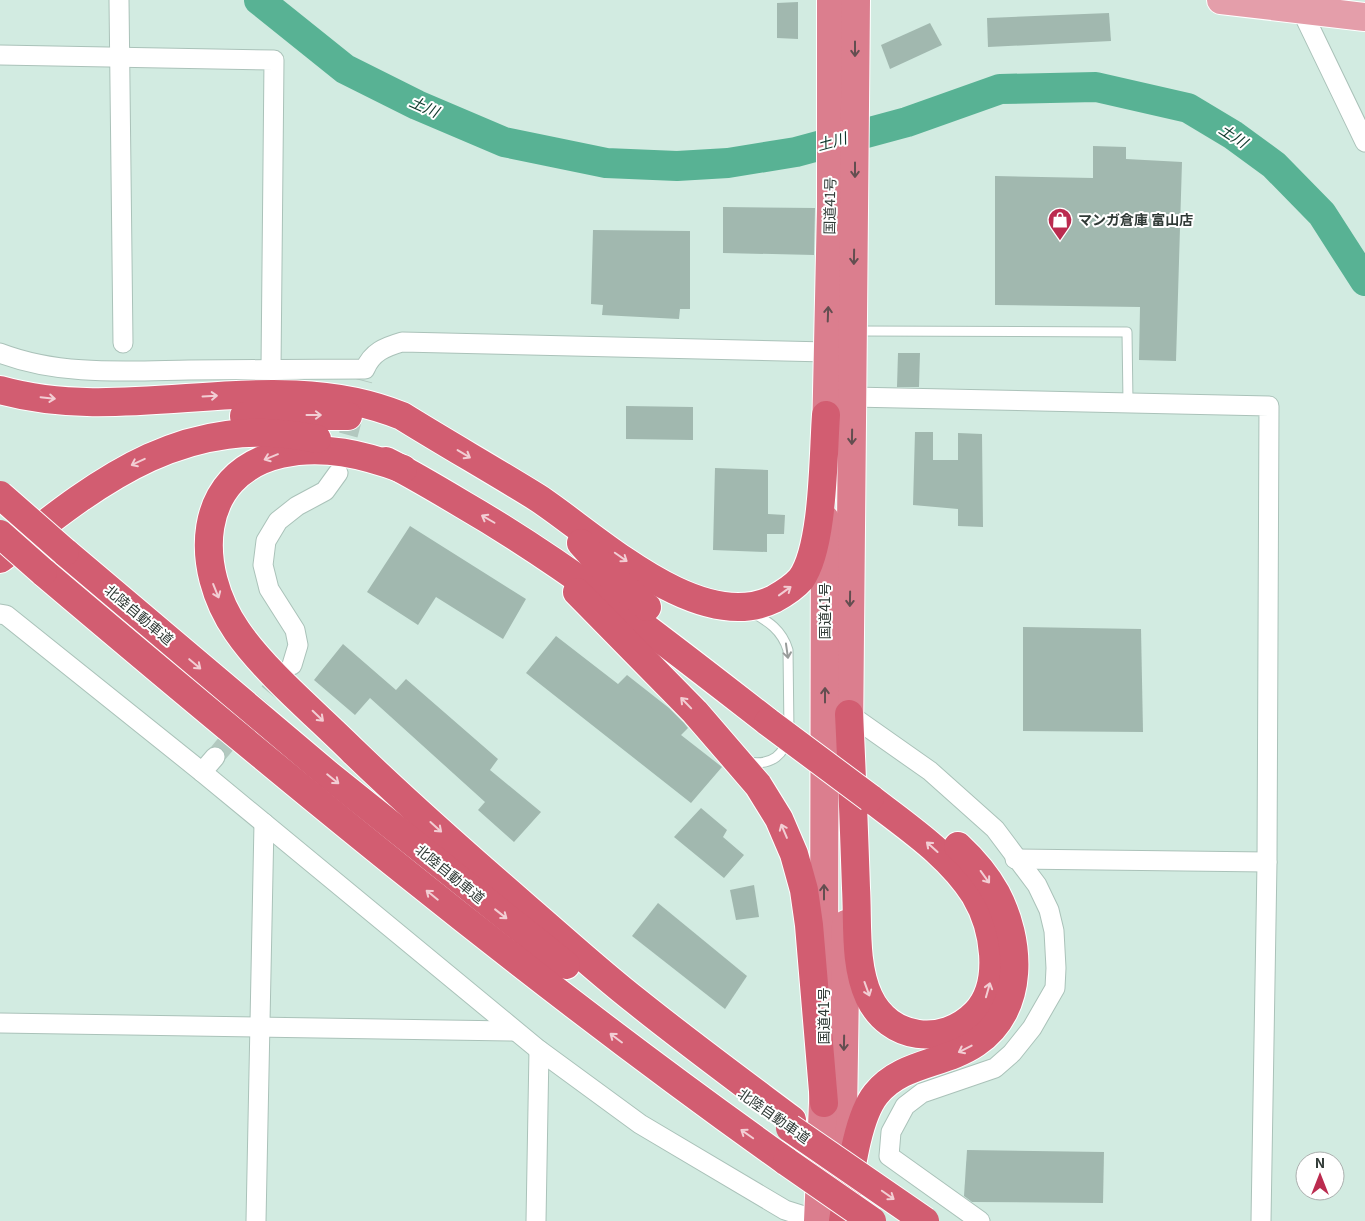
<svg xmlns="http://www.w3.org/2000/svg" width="1365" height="1221" viewBox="0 0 1365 1221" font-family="Georgia,'Noto Sans JP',serif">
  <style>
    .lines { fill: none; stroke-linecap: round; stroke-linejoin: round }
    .river { stroke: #58b294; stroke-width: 30 }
    .building { fill: #a1b8af }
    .minor-tunnel { stroke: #b2c8bf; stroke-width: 19; stroke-dasharray: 19 9; stroke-linecap: butt }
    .service-casing { stroke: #aac2b9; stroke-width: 11 }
    .minor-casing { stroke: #aac2b9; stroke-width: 21 }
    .primary-casing { stroke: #fff; stroke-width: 30 }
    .trunk-casing { stroke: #fff; stroke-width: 30 }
    .motorway-casing { stroke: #fff; stroke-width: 30 }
    .service { stroke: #fff; stroke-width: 9 }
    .minor { stroke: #fff; stroke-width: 19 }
    .primary { stroke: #e49eaa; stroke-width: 28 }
    .trunk { stroke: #db7e8e; stroke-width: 28 }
    .motorway { stroke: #d25d71; stroke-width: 28 }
    .motorway-bridge-casing { stroke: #fff; stroke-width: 30; stroke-linecap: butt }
    .motorway-bridge { stroke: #d25d71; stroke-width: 28 }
    .oneway { stroke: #634e50 }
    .oneway2 { stroke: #f2ced4 }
    .oneway3 { stroke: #989c9a }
    .labels { text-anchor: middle; stroke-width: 4; stroke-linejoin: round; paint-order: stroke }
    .street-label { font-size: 14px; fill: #303a36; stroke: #fff }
    .poi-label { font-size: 14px; font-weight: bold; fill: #303a36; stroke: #fff; text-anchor: start }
    .water-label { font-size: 15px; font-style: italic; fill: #0d372a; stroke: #fff }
  </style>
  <rect width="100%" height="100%" fill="#d2ebe1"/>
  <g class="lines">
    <path class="river" d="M259 0 345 69 417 105 504 142 606 163 677 166 728 163 796 152 907 122 1000 89 1096 87 1188 108 1233 135 1274 165 1322 214 1365 281"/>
  </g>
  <g class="building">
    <path d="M798 2V39L777 38V3Z"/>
    <path d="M1109 13 1111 41 988 47 987 18Z"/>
    <path d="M930 23 942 45 890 69 881 45Z"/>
    <path d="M1093 146 1126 147V159L1182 162 1176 361 1139 360 1140 307 995 305V176L1093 178Z"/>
    <path d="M723 207 815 208 814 255 723 253Z"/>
    <path d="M593 230 690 231V309H680L679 319 602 315 603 305 591 304Z"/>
    <path d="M898 353H920L919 387H897Z"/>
    <path d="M626 406 693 407V440L626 439Z"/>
    <path d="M915 432H933V460H958V433L982 434 983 527 958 526V509L913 505Z"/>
    <path d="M715 468 768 470V514L785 515 784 534H767V552L713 550Z"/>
    <path d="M410 526 526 599 503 639 436 597 418 625 367 592Z"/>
    <path d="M1023 627 1141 629 1143 732 1023 731Z"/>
    <path d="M556 636 618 684 627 675 669 708 684 723 688 728 681 735 722 767 691 803 526 673Z"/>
    <path d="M343 644 396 690 406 679 498 759 490 770 541 812 514 842 478 810 485 802 370 698 355 715 314 680Z"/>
    <path d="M701 808 727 830 723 837 744 855 724 878 674 837Z"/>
    <path d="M754 885 759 917 736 920 730 890Z"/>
    <path d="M658 903 747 976 725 1009 632 936Z"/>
    <path d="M967 1150 1104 1152 1103 1203 972 1202 964 1196Z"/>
  </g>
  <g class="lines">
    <g class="minor-tunnel">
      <path d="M341 462 363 380"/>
      <path d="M215 757 286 672"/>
    </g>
    <defs>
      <g id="service">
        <path d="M856 331 1127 332 1128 402"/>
        <path d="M748 762C772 766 785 755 789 732L788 650C782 630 768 621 751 612"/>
      </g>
      <g id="minor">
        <path d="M119 0 123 343"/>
        <path d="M1297 1 1365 142"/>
        <path d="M0 55 274 60 271 369"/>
        <path d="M0 353C60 376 126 371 189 370 248 370 306 369 365 369 372 352 385 347 402 342L827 352"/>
        <path d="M852 397 1269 406 1267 862 1261 1221"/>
        <path d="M0 614 6 615 202 772 539 1050 640 1124 785 1210 820 1221"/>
        <path d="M292 665 298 645 295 630 269 589 263 565 266 541 278 521 297 506 325 491 338 473"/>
        <path d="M849 714 930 771 995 829 1037 885 1049 910 1054 931 1056 968 1055 988 1032 1028 1012 1053 995 1068 922 1093 905 1106 891 1132 889 1156 980 1221"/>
        <path d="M202 772 215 757"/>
        <path d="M1015 859 1267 862"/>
        <path d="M0 1023 515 1031"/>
        <path d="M256 1221 264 823"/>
        <path d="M536 1221 539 1050"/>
      </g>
      <path id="primary" d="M1221 0 1365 17"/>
      <g id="trunk">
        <path d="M826 438 831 208V0"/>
        <path d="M849 738 856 0"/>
        <path d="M824 981 825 519"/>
        <path d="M842 1178 846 924"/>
        <path d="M818 1221 824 1079"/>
      </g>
      <g id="motorway">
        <path d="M0 390C131 427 273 363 402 416 447 444 493 470 538 498 597 537 699 636 774 599 783 594 794 587 801 579 824 547 823 456 826 415"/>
        <path d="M244 416H348"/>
        <path d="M386 461C412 474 437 489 462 504 571 567 669 645 768 722"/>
        <path d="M403 469C364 455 323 444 281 454 194 474 194 569 237 631 265 672 317 715 354 752 410 806 469 858 528 909 564 940 599 972 636 1001 687 1042 740 1081 792 1120"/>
        <path d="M581 543 611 576 647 607"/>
        <path d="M65 552 330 776 566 965"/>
        <path d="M0 559C98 482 183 411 317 439"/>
        <path d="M43 572C285 777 528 978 787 1162"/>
        <path d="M577 592 695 712 758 785 779 819 794 854 804 890 809 925 824 1103"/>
        <path d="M849 714C852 772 854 830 856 888 858 923 854 965 869 997 889 1040 943 1047 976 1013 1004 983 994 927 975 895 949 854 907 827 870 798"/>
        <path d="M843 1221C849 1187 855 1120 876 1094 902 1062 944 1065 976 1043 1026 1009 1021 940 996 893 986 875 972 859 958 846"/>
      </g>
    </defs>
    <use href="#service" class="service-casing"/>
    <use href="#minor" class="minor-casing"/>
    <use href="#primary" class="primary-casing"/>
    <use href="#trunk" class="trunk-casing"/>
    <use href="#motorway" class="motorway-casing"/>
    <use href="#service" class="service"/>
    <use href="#minor" class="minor"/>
    <use href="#primary" class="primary"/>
    <use href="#trunk" class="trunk"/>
    <use href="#motorway" class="motorway"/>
    <defs>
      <g id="motorway-bridge">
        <path d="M0 495 65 552"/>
        <path d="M0 534 43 572"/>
        <path d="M768 722 870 798"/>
        <path d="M790 1128 925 1221"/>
        <path d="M787 1162 872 1221"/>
      </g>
    </defs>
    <use href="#motorway-bridge" class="motorway-bridge-casing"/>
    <use href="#motorway-bridge" class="motorway-bridge"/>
  </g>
  <defs><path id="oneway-shaft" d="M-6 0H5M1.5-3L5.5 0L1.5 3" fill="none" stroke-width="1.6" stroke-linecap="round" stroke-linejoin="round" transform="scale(1.25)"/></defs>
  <g class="oneway">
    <use href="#oneway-shaft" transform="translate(855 49) rotate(90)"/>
    <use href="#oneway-shaft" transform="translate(855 170) rotate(90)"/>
    <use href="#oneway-shaft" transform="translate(854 257) rotate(91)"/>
    <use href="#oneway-shaft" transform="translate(828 314) rotate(-88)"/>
    <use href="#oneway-shaft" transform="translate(852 437) rotate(91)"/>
    <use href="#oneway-shaft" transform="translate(850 599) rotate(91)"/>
    <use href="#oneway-shaft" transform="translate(825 695) rotate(-90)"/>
    <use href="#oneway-shaft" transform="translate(824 892) rotate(-90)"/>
    <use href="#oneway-shaft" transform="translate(844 1043) rotate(91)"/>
  </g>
  <g class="oneway2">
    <use href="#oneway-shaft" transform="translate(210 396) rotate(-3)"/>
    <use href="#oneway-shaft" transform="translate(48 398) rotate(6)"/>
    <use href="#oneway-shaft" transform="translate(314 415)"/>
    <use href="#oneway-shaft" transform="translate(464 454) rotate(31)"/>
    <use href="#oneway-shaft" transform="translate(271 457) rotate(158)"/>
    <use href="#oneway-shaft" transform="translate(138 462) rotate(155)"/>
    <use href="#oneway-shaft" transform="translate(488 519) rotate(-150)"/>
    <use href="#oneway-shaft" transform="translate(621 557) rotate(35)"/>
    <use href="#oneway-shaft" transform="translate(216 591) rotate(68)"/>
    <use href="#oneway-shaft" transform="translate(785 591) rotate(-36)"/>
    <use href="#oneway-shaft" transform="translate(195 664) rotate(40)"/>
    <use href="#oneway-shaft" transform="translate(686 703) rotate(-134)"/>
    <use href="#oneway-shaft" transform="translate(318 716) rotate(44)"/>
    <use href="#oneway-shaft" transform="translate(333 779) rotate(39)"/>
    <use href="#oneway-shaft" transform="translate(436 827) rotate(42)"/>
    <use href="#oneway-shaft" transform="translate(784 831) rotate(-113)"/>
    <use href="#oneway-shaft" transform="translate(932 847) rotate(-138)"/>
    <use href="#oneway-shaft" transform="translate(985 877) rotate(54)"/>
    <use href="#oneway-shaft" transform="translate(432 895) rotate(-141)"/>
    <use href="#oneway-shaft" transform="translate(501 914) rotate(38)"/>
    <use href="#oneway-shaft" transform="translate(867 989) rotate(70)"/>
    <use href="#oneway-shaft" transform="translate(988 990) rotate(-74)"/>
    <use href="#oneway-shaft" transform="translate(616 1038) rotate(-143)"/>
    <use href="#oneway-shaft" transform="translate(965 1049) rotate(153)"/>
    <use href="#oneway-shaft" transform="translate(747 1134) rotate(-145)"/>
    <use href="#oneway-shaft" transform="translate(888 1195) rotate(35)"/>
  </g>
  <use class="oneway3" href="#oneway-shaft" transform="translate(787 651) rotate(82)"/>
  <defs>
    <symbol id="shop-pin" viewBox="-11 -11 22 30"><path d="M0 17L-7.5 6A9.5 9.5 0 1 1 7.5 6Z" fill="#bb2b4f" stroke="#fff"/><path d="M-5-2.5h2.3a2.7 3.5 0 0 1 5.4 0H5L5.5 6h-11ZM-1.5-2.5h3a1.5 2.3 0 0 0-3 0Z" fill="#fff"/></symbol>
  </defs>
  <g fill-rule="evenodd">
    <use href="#shop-pin" x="1046" y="206" width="28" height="38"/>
  </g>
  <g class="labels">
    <g class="street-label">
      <text transform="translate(830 206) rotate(-89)" y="5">国道41号</text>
      <text transform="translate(825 611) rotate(-90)" y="5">国道41号</text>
      <text transform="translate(139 615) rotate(40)" y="5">北陸自動車道</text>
      <text transform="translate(450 874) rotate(39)" y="5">北陸自動車道</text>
      <text transform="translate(824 1016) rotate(-90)" y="5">国道41号</text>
      <text transform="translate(774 1116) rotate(35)" y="5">北陸自動車道</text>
    </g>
    <g class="poi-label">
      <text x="1078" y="225">マンガ倉庫 富山店</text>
    </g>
    <g class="water-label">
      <text transform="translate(424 107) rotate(24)" y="5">土川</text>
      <text transform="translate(1233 136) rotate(33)" y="5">土川</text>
      <text transform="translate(832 142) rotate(-15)" y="5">土川</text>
    </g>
  </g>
  <g transform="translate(1320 1176)"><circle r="24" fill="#ffffff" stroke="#acb0af"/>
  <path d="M0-4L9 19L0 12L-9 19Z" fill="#bb2b4f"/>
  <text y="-8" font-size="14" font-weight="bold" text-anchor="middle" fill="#303a36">N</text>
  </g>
</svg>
